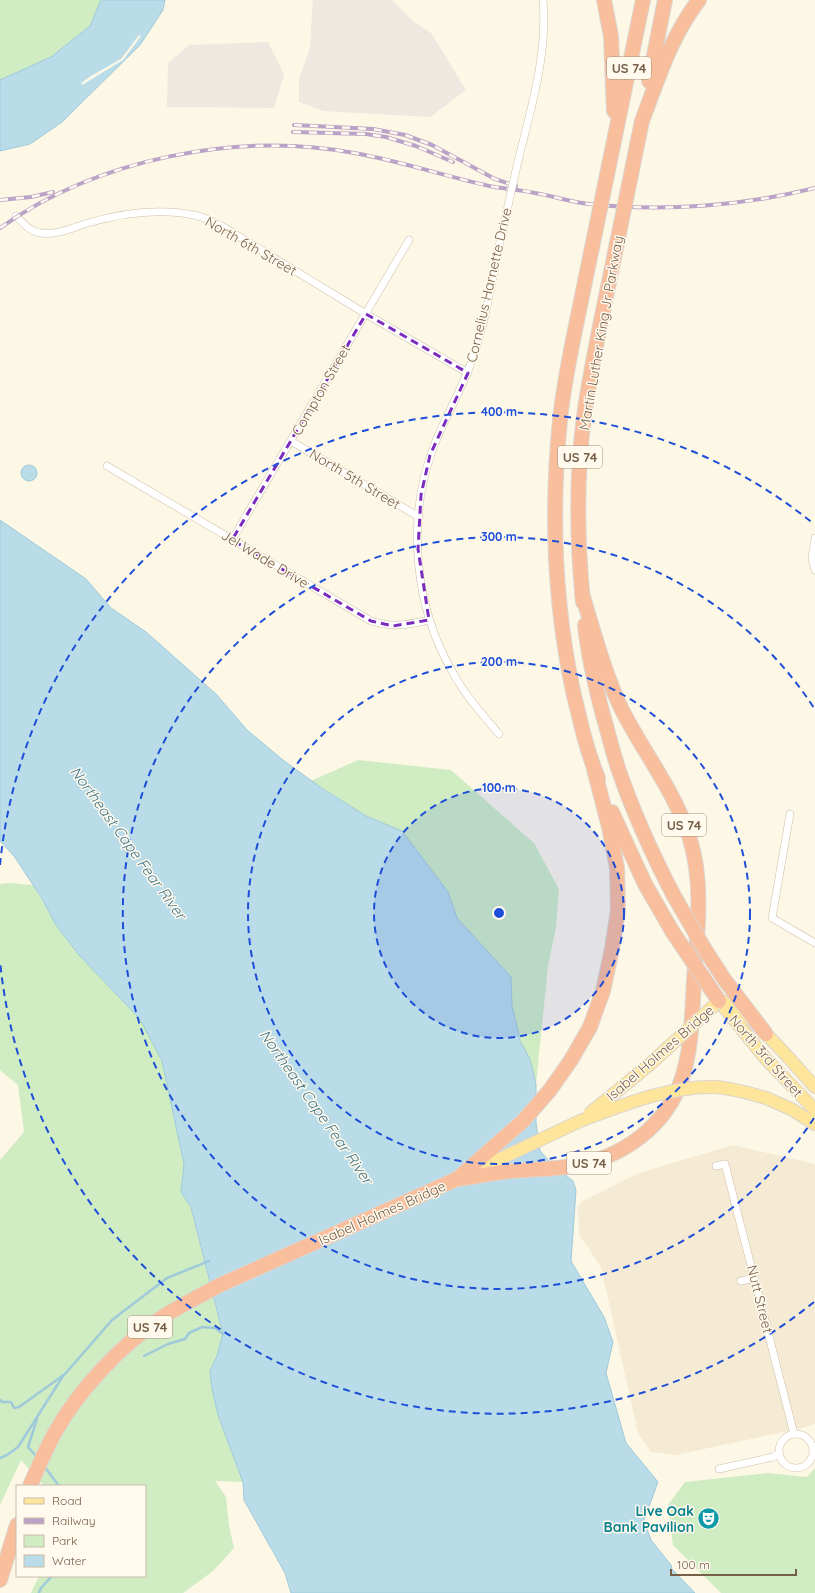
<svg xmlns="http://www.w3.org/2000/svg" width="815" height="1593" viewBox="0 0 815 1593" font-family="Quicksand,sans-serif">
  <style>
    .residential { fill: #f5ead4 }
    .industrial { fill: #ede8e0 }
    .green { fill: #cfecc3 }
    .water { fill: #b9dce8; stroke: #9fcada }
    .pier { fill: #fdf7e6 }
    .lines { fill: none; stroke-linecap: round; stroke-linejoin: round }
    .stream { stroke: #9fcada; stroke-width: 2.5 }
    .street-casing { stroke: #cfbfab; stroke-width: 8 }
    .primary-casing { stroke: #dcd5d0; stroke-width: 14 }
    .highway-casing { stroke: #dcd5d0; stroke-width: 16 }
    .street { stroke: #fff; stroke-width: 7 }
    .primary { stroke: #fee59c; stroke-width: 12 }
    .highway { stroke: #f9be9b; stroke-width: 14 }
    .rail-casing { stroke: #bba3c8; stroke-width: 4 }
    .rail { stroke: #fffaed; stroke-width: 2.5; stroke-dasharray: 8; stroke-linecap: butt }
    .street-bridge-casing { stroke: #cfbfab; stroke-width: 8; stroke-linecap: butt }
    .primary-bridge-casing { stroke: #dcd5d0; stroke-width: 14; stroke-linecap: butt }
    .highway-bridge-casing { stroke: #dcd5d0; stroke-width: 16; stroke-linecap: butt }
    .street-bridge { stroke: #fff; stroke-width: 7 }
    .primary-bridge { stroke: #fee59c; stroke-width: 12 }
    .highway-bridge { stroke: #f9be9b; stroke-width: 14 }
    .marked { fill: none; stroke: #7b2cbf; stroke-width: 3; stroke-dasharray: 8 5; stroke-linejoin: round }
    .ring { fill: none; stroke: #1d4ed8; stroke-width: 2; stroke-dasharray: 7 5 }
    .labels { text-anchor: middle; stroke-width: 3; stroke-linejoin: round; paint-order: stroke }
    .shield { fill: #fffaed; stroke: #a08e7a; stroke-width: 1 }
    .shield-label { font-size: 13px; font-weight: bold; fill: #785f49 }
    .street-label { font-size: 14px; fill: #785f49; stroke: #fffaed }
    .culture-label { font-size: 14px; font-weight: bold; fill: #0d838f; stroke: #fffaed; text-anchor: end }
    .water-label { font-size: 15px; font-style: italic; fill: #41778c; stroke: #fffaed }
    .centre { fill: #1d4ed8; stroke: #fffaed; stroke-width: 2 }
    .ring-label { font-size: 12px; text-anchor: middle; font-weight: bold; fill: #1d4ed8; stroke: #fffaed; stroke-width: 3; stroke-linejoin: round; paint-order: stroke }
  </style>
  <rect width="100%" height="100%" fill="#fdf7e6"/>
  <path class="residential" d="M733 1145 815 1164V1424L802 1428 676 1455 651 1452 638 1433 601 1267 579 1234 578 1207 581 1202 636 1174Z"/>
  <g class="industrial">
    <path d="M313 0H392L413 21 431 33 466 90 430 117 323 111 299 102V78L310 48Z"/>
    <path d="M268 42 284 75 274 108 167 107 168 63 189 45Z"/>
  </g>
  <g class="green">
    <path d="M0 0H101L90 26 51 57 2 80H0Z"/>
    <path d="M358 760 451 770 534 843 559 889 556 927 548 966 536 1084 530 1059 520 1041 517 1026 512 1006 511 977 457 918 448 892 402 831 366 816 311 781Z"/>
    <path d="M10 883 33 885 56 925 79 955 140 1019 162 1061 184 1164 181 1192 191 1207 223 1334 217 1356 210 1371 212 1389 218 1415 243 1482 215 1481 226 1497 229 1526 234 1548 213 1571 183 1593H31L39 1576H145V1486H44L21 1460 0 1505V1160L24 1132 18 1085 0 1070V884Z"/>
    <path d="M815 1468V1593H721L673 1545 668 1505 685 1482 768 1473 807 1477Z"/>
  </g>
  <g class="water">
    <path d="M101 0H165L163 10 140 45 62 122 30 144 0 151V80L51 57 90 26Z"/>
    <circle cx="29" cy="473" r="8"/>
    <path d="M0 520 86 579 111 608 146 632 216 694 247 730 283 760 323 789 366 816 402 831 448 892 457 918 511 977 512 1006 517 1026 520 1041 530 1059 536 1084V1123L540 1151 551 1163 573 1181 576 1190 571 1261 604 1317 613 1342 606 1373 626 1443 658 1482 644 1520 651 1540 671 1565 672 1569 695 1593H291L285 1573 244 1500 243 1482 218 1415 212 1389 210 1371 217 1356 223 1334 191 1207 181 1192 184 1164 162 1061 140 1019 79 955 56 925 41 897 14 856 0 841Z"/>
  </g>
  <path class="pier" d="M139 35 141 36 123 60 82 85 81 83 91 76 121 59Z"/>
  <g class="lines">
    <g class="stream">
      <path d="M144 1356 168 1344 185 1339 189 1333 202 1327 215 1328 223 1334"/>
      <path d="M0 1400 2 1402H11L14 1408 19 1407 65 1374 112 1320 167 1278 209 1261"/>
      <path d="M37 1457 28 1447 37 1419"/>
      <path d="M0 1458 7 1455 18 1447 63 1376"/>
      <path d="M44 1466 59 1486"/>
      <path d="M39 1593 41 1588 52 1576"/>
    </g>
    <defs>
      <g id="street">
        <path d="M516 170C529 114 548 58 543 0"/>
        <path d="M16 216C23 223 30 232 41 233 56 236 74 227 88 223 122 213 159 208 194 215 205 217 215 223 225 228L366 314 468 373"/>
        <path d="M291 441 419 517"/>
        <path d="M107 466 371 621C395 628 405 625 429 620"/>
        <path d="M815 538 812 558 815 570"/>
        <path d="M232 540 409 240"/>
        <path d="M499 734C482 714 464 694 452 671 415 607 407 524 431 454 442 421 462 391 473 357 486 320 492 280 500 242"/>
        <path d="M790 814 772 918 815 943"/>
        <path d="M716 1166 725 1164 794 1434"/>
        <path d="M741 1281 755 1278"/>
        <circle cx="796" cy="1451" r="17"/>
        <path d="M719 1469 773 1457 779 1453"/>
      </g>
      <g id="primary">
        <path d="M719 1001 766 1059 815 1110"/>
        <path d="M720 1001C742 1001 798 1069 815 1087"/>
        <path d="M766 1098 791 1109 815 1124"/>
        <path d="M466 1175 580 1121"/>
      </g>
      <g id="highway">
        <path d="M604 0 611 36 614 111"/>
        <path d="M649 81 665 0"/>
        <path d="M642 121C658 79 671 36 699 0"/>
        <path d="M615 136 643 0"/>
        <path d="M581 301C573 340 564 380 560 420 551 510 554 602 573 691 580 720 586 749 598 778"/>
        <path d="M583 602C577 541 576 478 584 417 588 384 595 353 601 321"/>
        <path d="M585 625C588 655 595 685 603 715 608 732 612 750 618 768 633 812 652 854 674 896"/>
        <path d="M612 812 645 884 672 931"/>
        <path d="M457 1179C473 1177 488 1174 504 1172 527 1169 550 1170 573 1166 622 1158 667 1126 682 1078 692 1048 692 1013 694 981 697 934 704 885 690 839 675 791 643 752 621 708 604 672 594 632 582 594"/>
        <path d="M30 1486C37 1469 45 1452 53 1436 78 1390 121 1345 164 1316 182 1305 201 1295 220 1285L457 1179 523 1121 550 1090 571 1060 590 1027 603 991 612 949 618 910 617 868 609 827 594 769"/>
        <path d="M0 1580 17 1525"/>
      </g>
    </defs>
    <use href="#street" class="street-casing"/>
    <use href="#primary" class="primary-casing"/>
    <use href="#highway" class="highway-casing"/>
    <use href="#street" class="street"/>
    <use href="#primary" class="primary"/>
    <use href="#highway" class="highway"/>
    <defs>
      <g id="rail">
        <path d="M294 125 373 129 405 135 432 145 495 179 516 186"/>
        <path d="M293 132 366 134 386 137 416 146 453 162"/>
        <path d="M0 200 31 197 53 192"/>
        <path d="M0 228C97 159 238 131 354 153 401 161 447 177 494 187 507 189 522 190 535 193 553 196 571 202 589 204 663 212 743 206 815 188"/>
      </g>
    </defs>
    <use href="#rail" class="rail-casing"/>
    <use href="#rail" class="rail"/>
    <defs>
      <path id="street-bridge" d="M500 242 516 170"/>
      <g id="primary-bridge">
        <path d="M589 1114 649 1065 719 1001"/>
        <path d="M580 1121C623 1105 668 1086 715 1087 732 1088 749 1093 766 1098"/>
      </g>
      <g id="highway-bridge">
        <path d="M581 301 615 136"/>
        <path d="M601 321 642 121"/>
        <path d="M674 896 704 948 724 979 766 1034"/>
        <path d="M672 931 719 1001"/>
      </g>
    </defs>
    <use href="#street-bridge" class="street-bridge-casing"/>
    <use href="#primary-bridge" class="primary-bridge-casing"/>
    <use href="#highway-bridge" class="highway-bridge-casing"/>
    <use href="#street-bridge" class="street-bridge"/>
    <use href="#primary-bridge" class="primary-bridge"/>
    <use href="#highway-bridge" class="highway-bridge"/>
  </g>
  <path class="marked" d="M366 314 468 373 430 455 421 495 418 549 429 620 393 626 371 621 232 540Z"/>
  <circle cx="499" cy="913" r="125" fill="#1d4ed8" fill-opacity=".12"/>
  <g class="ring">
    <circle cx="499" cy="913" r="125"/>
    <circle cx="499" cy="913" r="251"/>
    <path d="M814 1118A376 376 0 1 1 814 708"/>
    <path d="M814 1302A501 501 0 0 1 0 961M0 865A501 501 0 0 1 814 524"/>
  </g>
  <defs>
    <symbol id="theatre-disc" viewBox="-11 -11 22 22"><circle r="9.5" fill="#0f9aa8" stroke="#fffaed"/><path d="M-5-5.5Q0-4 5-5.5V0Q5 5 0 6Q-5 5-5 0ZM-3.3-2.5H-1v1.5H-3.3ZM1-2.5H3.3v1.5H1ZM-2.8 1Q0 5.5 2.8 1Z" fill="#fff"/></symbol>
  </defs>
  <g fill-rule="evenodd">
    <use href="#theatre-disc" x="696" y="1506" width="25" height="25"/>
  </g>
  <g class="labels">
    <g class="shield">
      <rect x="607" y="57" width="44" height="22" rx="3"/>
      <rect x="558" y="446" width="44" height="22" rx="3"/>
      <rect x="662" y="814" width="44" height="22" rx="3"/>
      <rect x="567" y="1152" width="44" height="22" rx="3"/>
      <rect x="128" y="1316" width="44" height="22" rx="3"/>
    </g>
    <g class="shield-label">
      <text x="629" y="73">US 74</text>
      <text x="580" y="462">US 74</text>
      <text x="684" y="830">US 74</text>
      <text x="589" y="1168">US 74</text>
      <text x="150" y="1332">US 74</text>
    </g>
    <g class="street-label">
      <text transform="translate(251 246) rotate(30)" y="5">North 6th Street</text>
      <text transform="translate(489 285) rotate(-77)" y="5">Cornelius Harnette Drive</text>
      <text transform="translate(601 333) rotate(-80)" y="5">Martin Luther King Jr Parkway</text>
      <text transform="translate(321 390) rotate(-60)" y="5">Compton Street</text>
      <text transform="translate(355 479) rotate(31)" y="5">North 5th Street</text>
      <text transform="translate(265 559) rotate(31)" y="5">Jel Wade Drive</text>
      <text transform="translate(660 1053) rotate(-41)" y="5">Isabel Holmes Bridge</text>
      <text transform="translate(766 1056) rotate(49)" y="5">North 3rd Street</text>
      <text transform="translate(382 1213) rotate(-24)" y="5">Isabel Holmes Bridge</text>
      <text transform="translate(760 1299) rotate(76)" y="5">Nutt Street</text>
    </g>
    <g class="culture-label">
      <text x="694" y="1516">Live Oak<tspan x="694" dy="16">Bank Pavilion</tspan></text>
    </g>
    <g class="water-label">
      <text transform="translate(128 843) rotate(54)" y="5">Northeast Cape Fear River</text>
      <text transform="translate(316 1107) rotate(55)" y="5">Northeast Cape Fear River</text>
    </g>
  </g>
  <circle cx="499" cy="913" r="6" class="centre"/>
  <g class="ring-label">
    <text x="499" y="416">400 m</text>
    <text x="499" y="541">300 m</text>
    <text x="499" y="666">200 m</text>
    <text x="499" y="792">100 m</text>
  </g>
  <rect x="16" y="1485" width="130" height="92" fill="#fffaed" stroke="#c9bcab"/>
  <rect x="24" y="1498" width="20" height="6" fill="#fee59c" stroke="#c9bcab"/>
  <text x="52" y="1505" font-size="12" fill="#785f49">Road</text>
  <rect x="24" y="1518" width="20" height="6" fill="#bba3c8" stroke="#c9bcab"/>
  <text x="52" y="1525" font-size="12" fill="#785f49">Railway</text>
  <rect x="24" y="1535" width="20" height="12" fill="#cfecc3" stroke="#c9bcab"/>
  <text x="52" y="1545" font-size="12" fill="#785f49">Park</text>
  <rect x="24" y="1555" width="20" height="12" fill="#b9dce8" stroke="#c9bcab"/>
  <text x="52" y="1565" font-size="12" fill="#785f49">Water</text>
  <path d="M671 1569v6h125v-6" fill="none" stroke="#785f49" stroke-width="2"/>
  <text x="677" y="1569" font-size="12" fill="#785f49" stroke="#fffaed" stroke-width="3" paint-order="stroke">100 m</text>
</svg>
